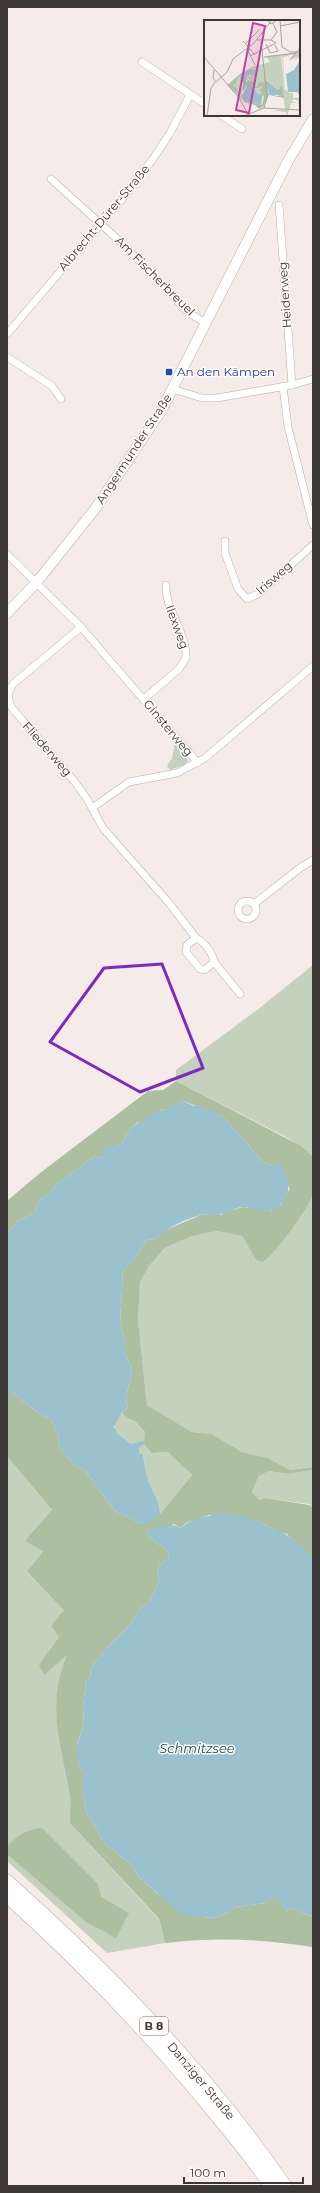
<svg xmlns="http://www.w3.org/2000/svg" width="320" height="2193" viewBox="0 0 320 2193" font-family="Montserrat,sans-serif">
  <style>
    .green { fill: #c4d1bd }
    .forest { fill: #acbfa1 }
    .water { fill: #9bc1cf }
    .lines { fill: none; stroke-linecap: round; stroke-linejoin: round }
    .street-casing { stroke: #b8afac; stroke-width: 8 }
    .secondary-casing { stroke: #b8afac; stroke-width: 11 }
    .highway-casing { stroke: #b8afac; stroke-width: 14 }
    .street { stroke: #fff; stroke-width: 7 }
    .secondary { stroke: #fff; stroke-width: 10 }
    .highway { stroke: #fff; stroke-width: 13 }
    .marked { fill: none; stroke: #7b2cbf; stroke-width: 3; stroke-linejoin: round }
    .transit-dot { fill: #1a4fb4; stroke: #fff9f7; stroke-width: 1.5 }
    .labels { text-anchor: middle; stroke-width: 3; stroke-linejoin: round; paint-order: stroke }
    .shield { fill: #fff9f7; stroke: #767170; stroke-width: 1 }
    .shield-label { font-size: 11px; font-weight: bold; fill: #3b3736 }
    .street-label { font-size: 12px; fill: #3b3736; stroke: #fff9f7 }
    .transit-label { font-size: 12px; fill: #164399; stroke: #fff9f7; text-anchor: start }
    .water-label { font-size: 13px; font-style: italic; fill: #164a5b; stroke: #fff9f7 }
    .inset-road { fill: none; stroke: #aba3a1; stroke-width: 1 }
    .view { fill: #bc479f; fill-opacity: 0.15; stroke: #bc479f; stroke-width: 2 }
    .inset-edge { fill: none; stroke: #3b3736; stroke-width: 2 }
  </style>
  <rect width="100%" height="100%" fill="#f5ebe8"/>
  <g class="green">
    <path d="M175 743 182 750 188 761 184 765 170 770 167 766 172 758Z"/>
    <path d="M313 965V1157L288 1138 176 1081V1070L257 1010Z"/>
    <path d="M313 1195V1467L290 1470 268 1458 242 1452 212 1434 192 1432 147 1405 138 1320 140 1282 149 1266 165 1248 192 1236 217 1231 242 1236 256 1260 294 1226Z"/>
    <path d="M122 1413 129 1419 135 1421 145 1432V1440L131 1444 115 1431V1422Z"/>
    <path d="M142 1444H144L151 1453 168 1452 192 1475 160 1514C160 1501 151 1490 147 1477 145 1470 145 1462 143 1455L140 1454 139 1448Z"/>
    <path d="M7 1456 52 1510 43 1551 27 1573 65 1610 51 1626 59 1637 40 1665 44 1674 68 1654C45 1709 62 1743 70 1798 71 1806 69 1814 70 1823L159 1920 165 1943 107 1953 7 1861Z"/>
    <path d="M313 1470V1507L309 1504 266 1498 259 1501 252 1492 259 1476 269 1471 288 1474Z"/>
  </g>
  <g class="forest">
    <path d="M176 1081 301 1146 313 1157C313 1168 315 1183 313 1194 310 1206 273 1258 262 1262L256 1260 242 1236 217 1231 192 1236 165 1248 149 1266 140 1282 138 1320 147 1405 192 1432 212 1434 242 1452 268 1458 290 1470 313 1467V1470L288 1474 269 1471 259 1476 252 1492 259 1500 266 1498 309 1505 313 1507V1558L296 1544 287 1534 275 1531 259 1521 209 1515 186 1523 180 1528 174 1524 147 1531V1535L168 1552 169 1557 160 1565 157 1573 159 1580 150 1601 140 1609 128 1627 108 1647 91 1667 90 1677 86 1681 83 1706 84 1723 77 1744 79 1764 83 1773V1792L86 1811 105 1844 133 1866 138 1876 158 1894 203 1917 214 1918 229 1912 235 1907 266 1903 276 1895 287 1911 291 1908 313 1917V1947C259 1939 220 1937 165 1943L159 1919 70 1823C69 1814 71 1806 70 1798 62 1744 45 1709 67 1655L44 1675 39 1665 59 1637 51 1626 64 1610 27 1572 43 1551 25 1541 52 1510 7 1456V1388L38 1413 50 1419 57 1431 60 1449 74 1465 85 1471 115 1511 142 1524 160 1514 192 1475 168 1452 151 1453 144 1444 145 1432 135 1421 129 1419 122 1413 123 1410 128 1409 126 1399 132 1369 125 1353V1342L120 1323 123 1271 136 1257 147 1239 155 1240 163 1231 201 1215H221L225 1212 243 1207 271 1211 281 1205 290 1188 273 1166 262 1162 248 1144 222 1116 183 1101 169 1109 161 1110 145 1125 138 1122 132 1127 121 1144 108 1147 101 1158 95 1156 58 1183 49 1194 41 1199 34 1213 18 1221 7 1234V1201L40 1173 148 1091 163 1090Z"/>
    <path d="M42 1828 98 1884 101 1897 129 1913 116 1938 86 1922 7 1854V1847C18 1835 25 1830 42 1828Z"/>
  </g>
  <g class="water">
    <path d="M183 1101 194 1106 202 1105 205 1110H211L222 1116 248 1144 262 1162 273 1166 281 1164C293 1178 291 1202 273 1210 264 1214 252 1207 242 1207 234 1208 227 1213 219 1215 213 1216 207 1214 201 1215 185 1219 166 1228 155 1240L147 1239 136 1257 123 1271 120 1323 125 1342V1353L132 1369 126 1399 128 1409 123 1410 114 1427 117 1433 131 1444 145 1440 144 1444 139 1448 140 1454H143C144 1461 145 1469 147 1476 150 1489 160 1500 160 1514L148 1524H142L115 1511 85 1471 74 1465 60 1449 57 1431 50 1419 38 1413 7 1388V1234L18 1221 34 1213 41 1199 49 1194 58 1183 95 1156 101 1158V1152L108 1146 121 1144 132 1127 139 1122 145 1125 144 1118Z"/>
    <path d="M228 1513 259 1521 275 1531C284 1529 306 1551 313 1558V1917L291 1908 287 1911 276 1896 266 1903 235 1907 229 1912 214 1918 182 1915 138 1876 133 1866 105 1844 86 1811 83 1792V1773L79 1764 76 1748 84 1723 83 1706 86 1681 90 1677 91 1667 108 1647 128 1627 140 1609 150 1601 159 1580 157 1573 160 1565 169 1557 168 1552 147 1535V1531C159 1526 168 1521 180 1528 194 1517 211 1515 228 1513Z"/>
  </g>
  <g class="lines">
    <defs>
      <g id="street">
        <path d="M142 62 205 104"/>
        <path d="M221 115 242 129"/>
        <path d="M51 179 125 246 189 313 206 323"/>
        <path d="M279 205 292 385"/>
        <path d="M7 334 123 198 153 159 170 133 190 95"/>
        <path d="M7 357 52 386 61 399"/>
        <path d="M283 387 288 427 313 525"/>
        <path d="M172 389 202 398H217L292 385 313 379"/>
        <path d="M225 541V553L238 589 247 599 258 594 313 545"/>
        <path d="M7 554 81 627 198 763"/>
        <path d="M81 627 13 684C7 693 7 698 12 708L75 782 87 799 103 828 169 903 196 938C204 941 213 954 214 962L240 994"/>
        <path d="M144 699 179 669 186 658C187 632 165 611 166 585"/>
        <path d="M92 808 129 782 177 773 205 758 313 666"/>
        <circle cx="247" cy="910" r="9"/>
        <path d="M254 904 300 868 313 860"/>
        <path d="M196 938 187 945 186 952 200 969 205 970 214 962"/>
      </g>
      <path id="secondary" d="M7 613 36 583 95 509 161 411 288 161 313 119"/>
      <g id="highway">
        <path d="M7 1881C108 1971 209 2074 285 2186"/>
        <path d="M7 1896C82 1964 152 2036 216 2115 235 2138 254 2161 271 2186"/>
      </g>
    </defs>
    <use href="#street" class="street-casing"/>
    <use href="#secondary" class="secondary-casing"/>
    <use href="#highway" class="highway-casing"/>
    <use href="#street" class="street"/>
    <use href="#secondary" class="secondary"/>
    <use href="#highway" class="highway"/>
  </g>
  <path class="marked" d="M162 964 203 1068 140 1092 50 1042 104 968Z"/>
  <rect class="transit-dot" x="165" y="368" width="8" height="8" rx="2"/>
  <g class="labels">
    <rect class="shield" x="140" y="2017" width="28" height="18" rx="3"/>
    <g class="shield-label">
      <text x="154" y="2030">B 8</text>
    </g>
    <g class="street-label">
      <text transform="translate(104 218) rotate(-50)" y="4">Albrecht-Dürer-Straße</text>
      <text transform="translate(155 276) rotate(45)" y="4">Am Fischerbreuel</text>
      <text transform="translate(285 295) rotate(-94)" y="4">Heiderweg</text>
      <text transform="translate(134 449) rotate(-57)" y="4">Angermunder Straße</text>
      <text transform="translate(274 578) rotate(-41)" y="4">Irisweg</text>
      <text transform="translate(177 627) rotate(70)" y="4">Ilexweg</text>
      <text transform="translate(168 728) rotate(50)" y="4">Ginsterweg</text>
      <text transform="translate(47 749) rotate(49)" y="4">Fliederweg</text>
      <text transform="translate(201 2081) rotate(50)" y="4">Danziger Straße</text>
    </g>
    <g class="transit-label">
      <text x="177" y="376">An den Kämpen</text>
    </g>
    <g class="water-label">
      <text x="197" y="1753">Schmitzsee</text>
    </g>
  </g>
  <g transform="translate(204 20)">
    <rect width="96" height="96" fill="#f5ebe8"/>
    <path d="M96 32V38H88L93 40 87 39 90 34 79 37 81 69 85 73H89V78H96L95 87 94 81 89 79V82L93 83H87L83 96 82 92 68 90H81L78 65 74 70 62 59 61 63H55L61 68 62 74H56L50 69 55 68 47 65 44 57 53 52 47 47 66 42 62 36 77 35 82 83 78 35ZM35 55 27 63 31 65 35 56 37 59 38 76 40 82 23 65Z" fill="#c4d1bd"/>
    <path d="M47 48 53 52 50 55H45L44 60 53 64 47 65 53 67 55 62 61 63V59L74 70 78 65 80 78 65 75 59 87 55 89 51 85 40 82 38 76 39 63 35 56 31 65 27 63 33 69 34 74 24 65 37 53ZM47 49 51 53 44 55 43 65 36 55ZM43 65 50 69 59 66 56 70 60 77 58 85 41 81 38 73ZM65 66 70 67 78 75 72 76 64 73Z" fill="#acbfa1" fill-rule="evenodd"/>
    <path d="M96 40V75L93 72H84L82 54 90 50ZM47 49 51 53 44 55 42 61 55 74H59L57 85 41 81 38 76 43 66 36 55ZM64 63 78 73V75H65Z" fill="#9bc1cf"/>
    <path class="inset-road" d="M63 0 67 4 73 0M76 0 78 27 86 32H96M76 6 96 2M67 20 73 12 69 3M39 21 51 35M57 21 63 77 60 88M42 23 56 9M62 24 66 33 74 31 71 25M47 29 44 31 51 45M46 36 72 23 67 20H53M0 37 35 78 45 96M60 37 92 33M86 40 96 28M10 50 9 58 12 62M12 62 23 52 29 39 50 23 68 0M60 88 96 90M3 96 7 68 11 62M40 96 60 88"/>
    <path class="view" d="M49 3 61 6 45 93 32 90Z"/>
    <rect width="96" height="96" class="inset-edge"/>
  </g>
  <rect width="320" height="2193" fill="none" stroke="#3b3736" stroke-width="16"/>
  <path d="M184 2177v6h119v-6" fill="none" stroke="#3b3736" stroke-width="2"/>
  <text x="190" y="2177" font-size="12" fill="#3b3736" stroke="#fff9f7" stroke-width="3" paint-order="stroke">100 m</text>
</svg>
